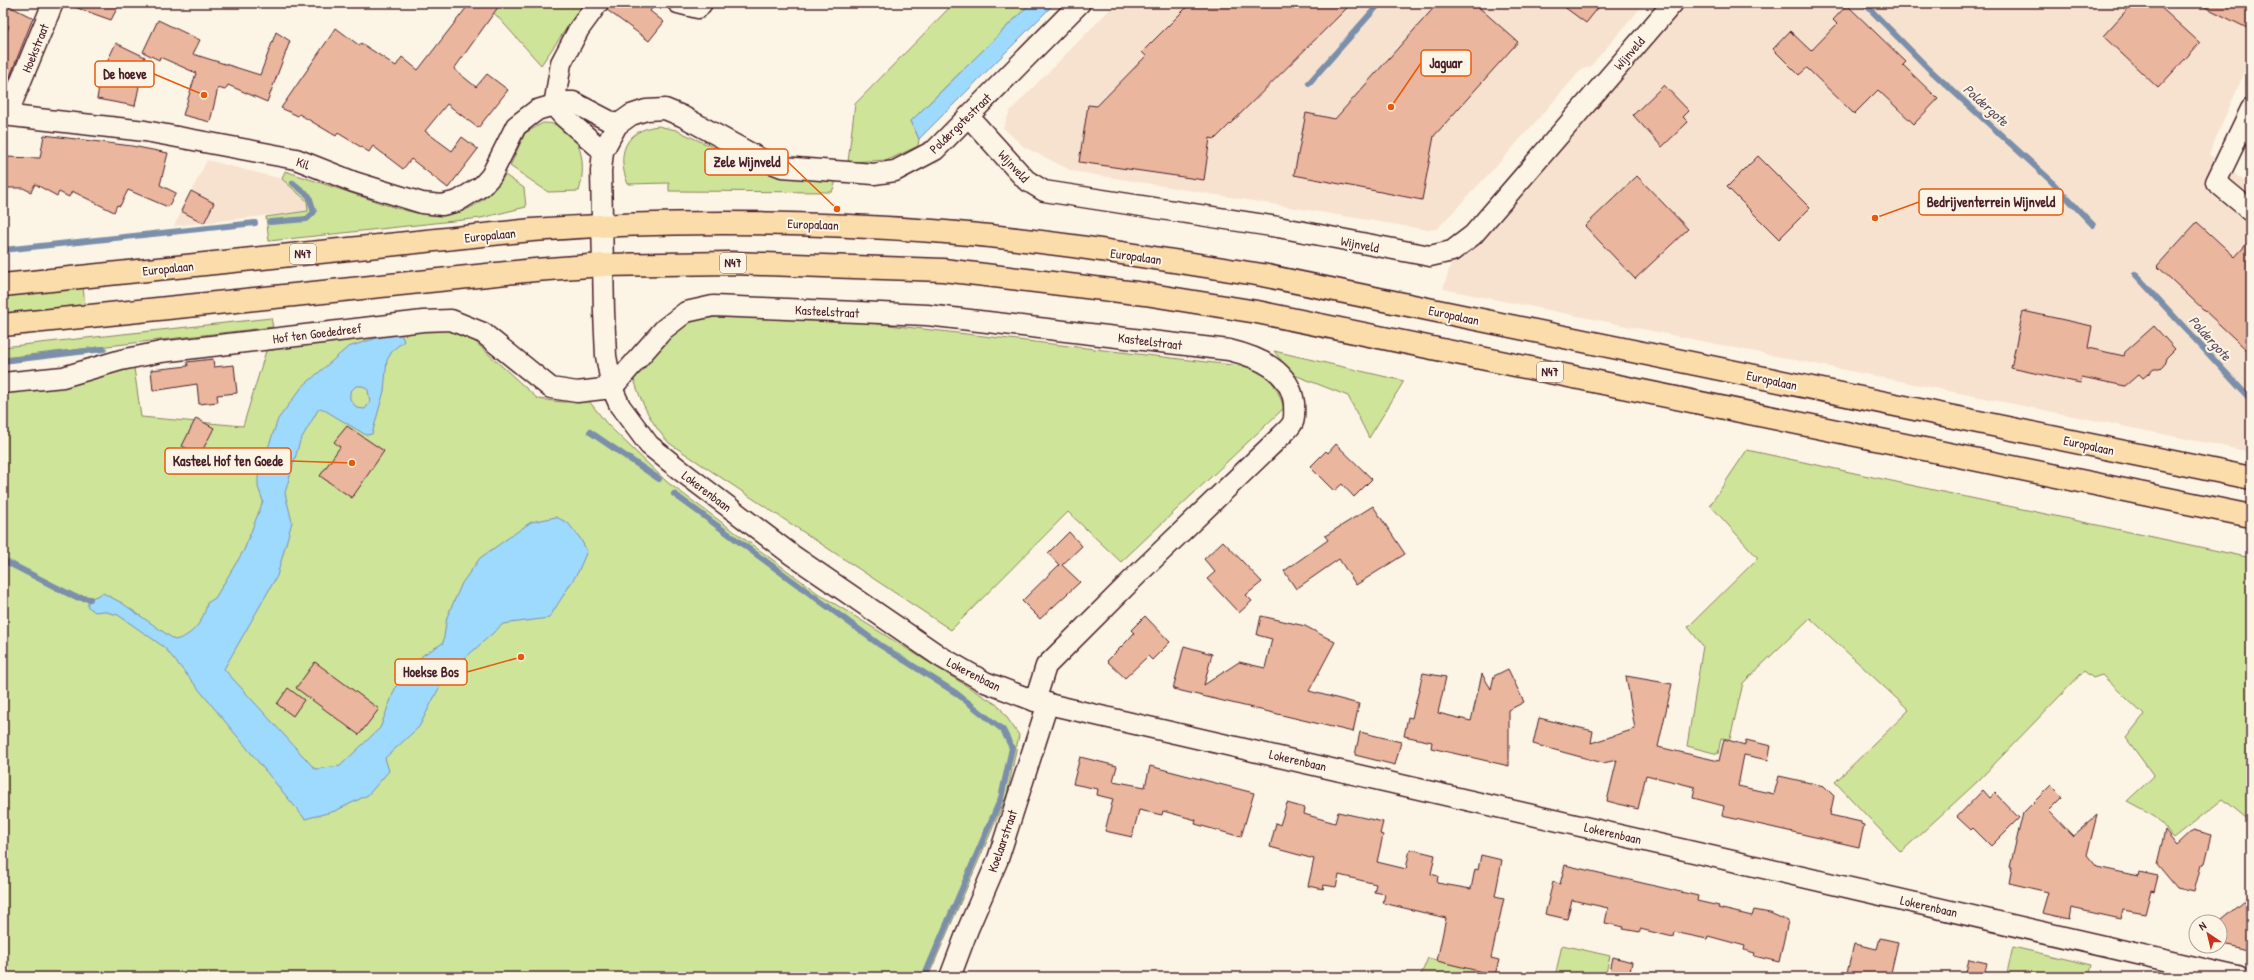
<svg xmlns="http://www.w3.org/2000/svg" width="2254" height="980" viewBox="0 0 2254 980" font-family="'Patrick Hand',sans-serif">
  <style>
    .built { fill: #f7e2cf }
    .green { fill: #cee499; stroke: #8c8262 }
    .water { fill: #9ddafe; stroke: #7c8faa; fill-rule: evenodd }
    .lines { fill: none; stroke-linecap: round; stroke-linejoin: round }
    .stream { stroke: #7c8faa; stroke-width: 6 }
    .building { fill: #eab69d; stroke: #4a1f2b }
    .minor-casing { stroke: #4a1f2b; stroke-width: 23 }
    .highway-casing { stroke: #4a1f2b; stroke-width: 25 }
    .minor { stroke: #fcf5e5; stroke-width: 20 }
    .highway { stroke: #faddab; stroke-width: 22 }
    .labels { text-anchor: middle; stroke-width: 4; stroke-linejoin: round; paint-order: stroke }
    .shield { fill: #fcf5e5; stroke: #7f5f63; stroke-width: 1 }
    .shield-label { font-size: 12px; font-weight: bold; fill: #4a1f2b }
    .street-label { font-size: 13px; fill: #4a1f2b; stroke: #fcf5e5 }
    .water-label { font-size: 14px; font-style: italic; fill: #5f4e60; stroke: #fcf5e5 }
    .leader { fill: none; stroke: #e8590c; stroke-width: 1.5 }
    .callout-dot { fill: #e8590c; stroke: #fcf5e5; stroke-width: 1.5 }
    .callout { fill: #fcf5e5; stroke: #e8590c; stroke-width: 1.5 }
    .callout-label { font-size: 14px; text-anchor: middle; font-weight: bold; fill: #4a1f2b }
  </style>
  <rect width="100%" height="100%" fill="#fcf5e5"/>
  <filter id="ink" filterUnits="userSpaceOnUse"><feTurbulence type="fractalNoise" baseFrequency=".025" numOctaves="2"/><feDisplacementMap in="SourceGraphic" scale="8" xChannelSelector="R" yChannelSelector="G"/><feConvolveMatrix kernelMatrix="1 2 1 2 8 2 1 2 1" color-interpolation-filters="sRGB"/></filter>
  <g filter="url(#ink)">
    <g class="built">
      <path d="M1116 3H1645L1590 67 1582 69 1502 160 1437 229 1428 230 1072 171 1024 147 1003 128 1010 111Z"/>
      <path d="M1687 3H2251V58L2209 154 2248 184 2251 189V452L1443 289 1452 260 1520 193Z"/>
      <path d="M207 160 282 179 307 201 308 211 174 226Z"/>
    </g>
    <g class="green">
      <path d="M481 3H584L541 65 497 16Z"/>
      <path d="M954 3H1031L911 121 919 139 918 146 888 160 848 162 855 104Z"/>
      <path d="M543 123C580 122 588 161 579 191L548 192 510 166 525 133Z"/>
      <path d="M658 126 676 130 773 175 836 181 832 192 669 191V183L628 184C616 155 624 130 658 126Z"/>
      <path d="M2251 154V189C2244 178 2247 165 2251 154Z"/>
      <path d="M285 171C312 180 339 189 366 198 421 217 466 232 505 175L524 188 526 207 481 218 269 241 266 217 308 211 307 201 282 179Z"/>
      <path d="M83 287 85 306 3 314V296Z"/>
      <path d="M724 316 846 320 1249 367C1272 378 1276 384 1284 408L1121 562 1068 512 951 630 669 443C652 425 641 403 634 379 650 358 666 334 691 322 700 318 714 318 724 316Z"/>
      <path d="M271 318 273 327 3 358V347Z"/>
      <path d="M403 330H462L538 399 562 402 589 401 607 424 667 482 819 594 999 706 1019 735 1007 795 928 977H3V393L60 385 134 368 141 417 243 426 266 351Z"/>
      <path d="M1274 351 1404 381 1369 438 1348 396 1292 374Z"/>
      <path d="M1747 450 2251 558V822L2223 799 2174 838 2155 816 2127 801 2154 776 2126 738 2144 715 2102 675 2093 678 2084 671 1977 782 1901 852 1835 782 1909 710 1810 618 1743 683 1730 739 1721 738 1718 754 1687 746 1703 646 1688 627 1758 558 1710 505Z"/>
      <path d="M1562 945 1610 956 1605 977H1555Z"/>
      <path d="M2013 947 2092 965 2089 977H2006Z"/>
      <path d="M1428 958 1507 977H1420Z"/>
    </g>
    <g class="water">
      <path d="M1031 3H1055L919 139 911 121Z"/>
      <path d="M401 334 404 341 393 350 387 360 384 391 372 434 366 435 321 408 318 410 300 441 285 493 292 522 277 576 224 669 315 769 340 766 380 728 396 686 423 655 443 643 447 617 462 583 480 558 531 522 556 517 568 523 580 538 587 551 578 572 549 618 503 624 464 659 439 688 419 727 385 758 389 771 368 795 335 811 305 819 164 647 118 615 102 611 95 612 87 606 90 599 103 593 122 603 175 640C193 636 204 620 207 603L215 598 244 550 263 501 258 487V477L278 419 302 387 348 347 380 337ZM356 386H363L368 390 370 402 365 409 357 408 350 399V392Z"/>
    </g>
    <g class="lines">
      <g class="stream">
        <path d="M1864 3 1929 69 2048 178 2093 225"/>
        <path d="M1309 83 1380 3"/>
        <path d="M270 222 307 219 314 212 309 196 293 183"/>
        <path d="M3 250 255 223"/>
        <path d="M2135 274 2251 400"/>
        <path d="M3 361 104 349"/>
        <path d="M590 432 659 479"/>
        <path d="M674 494 880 645 956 693 1003 730 1012 748 1001 798 924 977"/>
        <path d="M3 560 75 597 90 599"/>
      </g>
    </g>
    <g class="building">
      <path d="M3 3 33 18 3 94V42L9 26 3 23Z"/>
      <path d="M70 3H120L111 20 69 5Z"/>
      <path d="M470 3H501L454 69 476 87 487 74 508 90 478 128 447 104 425 131 452 151 462 137 478 149 448 188 411 159 403 169 373 146 369 152 338 133 336 136 299 114 298 116 281 108 336 28 360 46 361 43 396 66 402 57 418 70Z"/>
      <path d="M609 3H656L650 11 664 22 649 41 607 10Z"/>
      <path d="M1191 3H1352L1215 139 1210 138 1204 180 1079 162 1088 105 1097 106 1146 56 1142 52Z"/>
      <path d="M1438 3H1474L1518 42 1434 136 1422 200 1294 175 1306 113 1335 119Z"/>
      <path d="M1559 3H1602L1586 23Z"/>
      <path d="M2133 3H2156L2200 43 2158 88 2103 36Z"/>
      <path d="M2197 3H2251V30Z"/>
      <path d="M1847 5 1906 62 1903 65 1938 99 1914 124 1878 90 1854 114 1807 68 1799 75 1773 49 1790 31 1811 51 1837 24 1833 20Z"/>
      <path d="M158 20 200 40 193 54 260 75 276 32 290 41 267 102 228 85 225 90 218 88 210 122 183 115 196 73 160 57 159 60 143 52Z"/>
      <path d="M116 43 145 57 135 106 97 99 101 74Z"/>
      <path d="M1664 85 1689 111 1683 117 1688 122 1662 147 1633 115Z"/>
      <path d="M44 135 132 146 168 153 160 185 176 193 168 207 128 190 120 206 117 205 114 212 72 191 69 197 59 192 57 196 35 184 31 192 23 188H3V157L40 158Z"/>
      <path d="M1758 156 1810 208 1779 239 1727 187Z"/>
      <path d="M1637 176 1688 229 1635 279 1585 226Z"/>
      <path d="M191 191 214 203 204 223 181 211Z"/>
      <path d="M2197 222 2235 257 2251 239V354L2157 266Z"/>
      <path d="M2023 311 2092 326 2088 348 2124 356 2125 352 2154 326 2175 349 2166 358 2164 365 2160 369H2154L2143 378 2139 374 2125 386 2082 377 2080 383 2011 368Z"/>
      <path d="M213 359 214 367 234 365 237 393 217 395 218 402 199 404 197 384 153 391 151 370 188 366 187 362Z"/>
      <path d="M196 418 214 428 200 455 182 446Z"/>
      <path d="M347 426 384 451 352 498 320 476 340 447 334 442Z"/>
      <path d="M1336 444 1372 479 1354 497 1342 484 1334 491 1310 467 1326 451 1328 453Z"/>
      <path d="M1373 506 1405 554 1356 585 1339 559 1296 589 1284 571 1328 540 1325 536Z"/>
      <path d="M1069 532 1082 546 1062 565 1080 582 1040 619 1022 601 1059 565 1048 553Z"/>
      <path d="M1223 541 1262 582 1246 595 1252 601 1239 613 1207 579 1215 572 1204 559Z"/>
      <path d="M1145 616 1170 642 1152 660 1148 656 1125 678 1107 661 1128 640 1134 633 1131 630Z"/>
      <path d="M1261 616 1305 626 1335 642 1309 691 1359 704 1353 732 1173 689 1184 646 1212 654 1204 685 1239 662 1265 668 1272 639 1257 635Z"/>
      <path d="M315 662 379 709 359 735 296 688Z"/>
      <path d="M1508 669 1524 702 1509 710V766L1431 748 1432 742 1404 736 1408 717 1412 718 1423 673 1446 677 1438 713 1471 721 1482 674 1491 689 1494 676Z"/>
      <path d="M1626 676 1672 684 1658 747 1719 761 1724 739 1745 745 1746 740 1771 746 1768 760 1744 755 1738 786 1774 794 1779 776 1824 786 1834 796 1830 815 1861 822V824L1864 825 1859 847 1722 816 1724 806 1693 798 1695 787 1646 775 1638 809 1607 801 1617 760 1603 763 1533 744 1539 718 1593 731 1591 743 1635 729Z"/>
      <path d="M288 688 304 700 293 716 277 704Z"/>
      <path d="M1360 732 1401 742 1395 765 1355 755Z"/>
      <path d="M1080 757 1117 766 1113 781 1145 787 1150 766 1254 793 1241 837 1195 824 1196 820 1163 811 1162 815 1139 810 1132 837 1105 831 1113 799 1097 795 1098 789 1073 784Z"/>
      <path d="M2051 785 2063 797 2049 811 2073 836 2097 815 2087 855 2097 867 2138 876 2139 872 2158 876 2154 892 2151 891 2145 914 2123 910 2121 919 2071 908 2069 919 2042 913 2048 892 2009 883 2012 867H2010L2023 813Z"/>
      <path d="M1983 790 1990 798 1995 793 2019 818 1991 846 1973 828 1971 830 1957 817Z"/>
      <path d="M1287 803 1305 808 1304 814 1335 823 1338 812 1383 822 1380 834 1383 835 1377 862 1406 869 1410 849 1435 855 1431 874 1438 876 1437 883 1471 889 1475 869 1478 870 1481 855 1502 860 1495 896 1504 898 1491 958 1499 960 1495 975 1437 961 1446 918 1383 903 1385 894 1374 892 1376 884 1339 875 1336 887 1324 885 1323 889 1308 886 1314 859 1270 847 1276 823 1280 825Z"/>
      <path d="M2165 830 2177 845 2193 830 2212 835 2205 863 2201 865 2194 892 2177 888 2157 864Z"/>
      <path d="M1565 865 1698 896 1697 901 1719 906 1718 908 1752 916 1754 910 1770 913 1788 921 1779 962 1754 956 1755 953 1744 950 1745 946 1708 936 1707 939 1674 932 1673 937 1640 929V932L1623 929 1624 927 1605 923 1608 908 1572 900 1567 919 1545 914 1553 882 1560 884Z"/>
      <path d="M2251 895V951L2220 943 2222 919Z"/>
      <path d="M1880 938 1898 942 1890 977H1846L1854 944 1877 949Z"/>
      <path d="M1613 957 1632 962 1629 977H1609Z"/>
      <path d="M1969 959 1987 963 1984 977H1965Z"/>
    </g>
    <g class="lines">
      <defs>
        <g id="minor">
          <path d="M678 3 698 8 702 3"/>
          <path d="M1080 3 935 150 895 171 874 174 782 167 761 159 682 116 665 109 646 110 631 115 617 125 603 151 601 171 604 312 606 356 612 388 620 406 649 445 680 470 792 555 941 657 985 682 1035 701 2238 977"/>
          <path d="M554 106 561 63 579 29 598 3"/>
          <path d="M554 106 564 117 603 151"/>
          <path d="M2251 109 2216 182 2251 211"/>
          <path d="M3 115 145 131 296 159 354 182 422 203 442 205 458 201 482 186 491 176 516 126 537 110 564 102H573L617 125"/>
          <path d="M7 115 53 3"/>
          <path d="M969 117 1026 180 1044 191 1278 227 1430 256 1452 251 1473 235 1673 3"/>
          <path d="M3 383 63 377 121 360 161 352 423 321 451 320 483 333 551 388 577 392 612 388"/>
          <path d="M612 388 664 329 686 312 713 306 927 315 1229 350C1258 357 1290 370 1294 403 1294 409 1295 417 1293 422 1291 427 1285 432 1281 436L1143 569 1046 666 1035 701"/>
          <path d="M950 977 968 929 998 859 1048 703"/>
        </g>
        <g id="highway">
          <path d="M3 285 532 230C665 220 800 221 933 231 1044 239 1153 258 1262 275L2251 478"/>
          <path d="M3 325 535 270 603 265 664 264 732 263 943 270 1145 294 1257 312 2251 516"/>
        </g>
      </defs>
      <use href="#minor" class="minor-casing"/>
      <use href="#highway" class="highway-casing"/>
      <use href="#minor" class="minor"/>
      <use href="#highway" class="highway"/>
    </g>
  </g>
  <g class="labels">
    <g class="shield">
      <rect x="290" y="244" width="26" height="20" rx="3"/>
      <rect x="720" y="253" width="26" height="20" rx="3"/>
      <rect x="1537" y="362" width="26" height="20" rx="3"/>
    </g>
    <g class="shield-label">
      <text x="303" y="258">N47</text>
      <text x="733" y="267">N47</text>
      <text x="1550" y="376">N47</text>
    </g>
    <g class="street-label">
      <text transform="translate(35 48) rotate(-68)" y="5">Hoekstraat</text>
      <text transform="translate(1629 53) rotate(-49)" y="5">Wijnveld</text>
      <text transform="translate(960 123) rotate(-44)" y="5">Poldergotestraat</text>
      <text transform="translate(303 163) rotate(19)" y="5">Kil</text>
      <text transform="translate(1014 166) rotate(47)" y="5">Wijnveld</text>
      <text transform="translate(813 224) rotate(2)" y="5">Europalaan</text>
      <text transform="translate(490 235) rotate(-6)" y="5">Europalaan</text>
      <text transform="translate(1360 244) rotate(11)" y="5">Wijnveld</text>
      <text transform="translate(1136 256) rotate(8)" y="5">Europalaan</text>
      <text transform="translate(168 268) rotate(-6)" y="5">Europalaan</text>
      <text transform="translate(827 311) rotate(3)" y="5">Kasteelstraat</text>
      <text transform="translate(1454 315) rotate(12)" y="5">Europalaan</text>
      <text transform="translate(317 333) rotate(-7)" y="5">Hof ten Goededreef</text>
      <text transform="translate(1150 341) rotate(7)" y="5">Kasteelstraat</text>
      <text transform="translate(1772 380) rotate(12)" y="5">Europalaan</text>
      <text transform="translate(2089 445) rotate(12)" y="5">Europalaan</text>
      <text transform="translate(707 491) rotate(37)" y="5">Lokerenbaan</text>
      <text transform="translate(974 674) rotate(27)" y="5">Lokerenbaan</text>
      <text transform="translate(1298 760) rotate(13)" y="5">Lokerenbaan</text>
      <text transform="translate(1613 833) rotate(13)" y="5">Lokerenbaan</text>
      <text transform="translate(1002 841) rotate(-71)" y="5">Koelaarstraat</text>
      <text transform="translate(1929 906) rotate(13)" y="5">Lokerenbaan</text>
    </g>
    <g class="water-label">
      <text transform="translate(1986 105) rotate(42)" y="5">Poldergote</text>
      <text transform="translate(2210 338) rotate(48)" y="5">Poldergote</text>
    </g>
  </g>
  <path class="leader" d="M1391 107L1421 63M204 95L154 74M837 209L788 162M1875 218L1919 202M352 463L291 461M521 657L467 672"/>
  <g class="callout-dot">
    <circle cx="1391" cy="107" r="4"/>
    <circle cx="204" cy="95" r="4"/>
    <circle cx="837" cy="209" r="4"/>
    <circle cx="1875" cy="218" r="4"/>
    <circle cx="352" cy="463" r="4"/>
    <circle cx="521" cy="657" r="4"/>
  </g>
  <g class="callout">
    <rect x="1421" y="50" width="50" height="26" rx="4"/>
    <rect x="95" y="61" width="59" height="26" rx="4"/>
    <rect x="705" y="149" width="83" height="26" rx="4"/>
    <rect x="1919" y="189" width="144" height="26" rx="4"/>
    <rect x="165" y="448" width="126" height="26" rx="4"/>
    <rect x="395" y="659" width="72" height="26" rx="4"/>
  </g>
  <g class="callout-label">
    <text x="1446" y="68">Jaguar</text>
    <text x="125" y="79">De hoeve</text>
    <text x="747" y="167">Zele Wijnveld</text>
    <text x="1991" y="207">Bedrijventerrein Wijnveld</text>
    <text x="228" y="466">Kasteel Hof ten Goede</text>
    <text x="431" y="677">Hoekse Bos</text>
  </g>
  <rect width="2254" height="980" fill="none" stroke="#fcf5e5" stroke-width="16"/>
  <rect x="8" y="8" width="2238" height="964" fill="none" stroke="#4a1f2b" stroke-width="1.5" filter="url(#ink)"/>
  <g transform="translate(2208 934) rotate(325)"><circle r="19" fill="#fcf5e5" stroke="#b59f9b"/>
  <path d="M0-3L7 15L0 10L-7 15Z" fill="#c8321e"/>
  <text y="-6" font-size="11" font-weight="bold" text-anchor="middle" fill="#4a1f2b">N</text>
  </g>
</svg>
